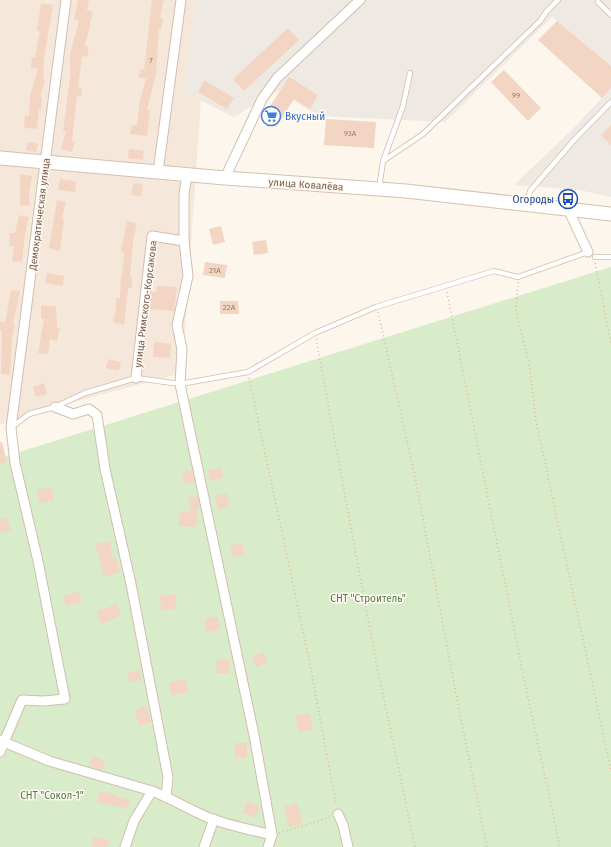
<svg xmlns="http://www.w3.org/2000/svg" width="611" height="847" viewBox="0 0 611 847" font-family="'Fira Sans',sans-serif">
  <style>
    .residential { fill: #f5e8da }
    .industrial { fill: #efe9e4 }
    .green { fill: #d8ecc9 }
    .building { fill: #f3d5c3 }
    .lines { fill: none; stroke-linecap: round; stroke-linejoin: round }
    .lane-casing { stroke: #d1beb0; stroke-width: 6 }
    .street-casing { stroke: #d1beb0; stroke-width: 11 }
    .secondary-casing { stroke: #d6c0b0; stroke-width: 15 }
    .path { stroke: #d9b8a5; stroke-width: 1.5; stroke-dasharray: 1 3; stroke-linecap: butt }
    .lane { stroke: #fff; stroke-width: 4.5 }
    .street { stroke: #fff; stroke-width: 9 }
    .secondary { stroke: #fff; stroke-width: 13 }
    .labels { text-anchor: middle; stroke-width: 3; stroke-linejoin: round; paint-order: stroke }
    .number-label { font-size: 8px; fill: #987a6a }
    .shop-label { font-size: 10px; fill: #366cbe; stroke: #fffaf3; text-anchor: start }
    .street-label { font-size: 10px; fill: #7a5c4d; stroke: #fffaf3 }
    .transit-label { font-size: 10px; fill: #164399; stroke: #fffaf3; text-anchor: end }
    .park-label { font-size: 10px; fill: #537a41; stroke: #fffaf3 }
  </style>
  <rect width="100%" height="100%" fill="#fdf6ec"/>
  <path class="residential" d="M0 0H208L182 373 29 414 0 425Z"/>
  <g class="industrial">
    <path d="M196 0H611V66L552 17 445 122 319 116 278 91 234 117 185 93Z"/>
    <path d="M611 88V197L579 190 514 185 573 129Z"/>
  </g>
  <path class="green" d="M611 267V847H0V458Z"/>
  <g class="building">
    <path d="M78 0H89L87 10 93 12 85 46 89 47 87 57 82 56 78 87 82 88 81 97 77 96 72 141H75L72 152 61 149 66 131H63L70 76V54L79 21 74 20Z"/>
    <path d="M152 0H164L160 17 163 18 161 29H159L156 74 147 110H150L147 136 130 134 132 125H137L140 99 146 79 138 77 141 69 144 70Z"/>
    <path d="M41 3 53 5 44 58 43 79 45 80 40 97H42L41 110H39L37 129 24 128 25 115 29 116 30 95 38 69 31 68 32 57H35L40 31H37Z"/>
    <path d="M557 21 611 66V88L602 98 538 40Z"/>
    <path d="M288 28 299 40 244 91 233 79Z"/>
    <path d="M504 70 541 108 528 121 491 82Z"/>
    <path d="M289 77 318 95 310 109 294 99 276 127 269 123 271 120 265 114Z"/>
    <path d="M204 80 234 98 227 109 198 92Z"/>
    <path d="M326 119 376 122 374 148 324 145Z"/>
    <path d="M611 125V145L601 135Z"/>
    <path d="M28 142 38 144 36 152 26 150Z"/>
    <path d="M129 149 144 151 143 160 128 158Z"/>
    <path d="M20 174 32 176 29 194 30 206 20 205Z"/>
    <path d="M60 179 76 181 75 192 58 190Z"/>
    <path d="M134 183 143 185 141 196 131 195Z"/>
    <path d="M57 200 66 202 62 219H64L60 251 49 248Z"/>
    <path d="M19 215 29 217 25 234 22 262 12 261 14 246H9L10 233H15Z"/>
    <path d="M127 221 137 223 133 241 130 277H132V288H128L124 325 113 322 116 308V298H120L121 276H122L124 252 121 251Z"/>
    <path d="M221 226 225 242 213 245 209 229Z"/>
    <path d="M266 240 268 253 254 255 252 242Z"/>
    <path d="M205 262 227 265 225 278 203 275Z"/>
    <path d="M47 273 64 276 63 286 45 283Z"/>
    <path d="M157 286 177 287 174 311 150 309 152 292H156Z"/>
    <path d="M11 290 20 291 13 324H15L12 340 10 375 1 374 2 331H0V321L5 323Z"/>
    <path d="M220 301H238L239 314H220Z"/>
    <path d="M41 306H56L57 328H60L57 341 50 339 48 354 38 353 44 319H41Z"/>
    <path d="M154 342 171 344 170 358 153 357Z"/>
    <path d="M108 359 121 362 119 371 106 368Z"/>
    <path d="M44 383 47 394 36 397 33 387Z"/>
    <path d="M0 442H2L7 462 0 464Z"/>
    <path d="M221 468 223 478 210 481 208 470Z"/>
    <path d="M192 470 195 482 184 484 182 472Z"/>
    <path d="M51 487 54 500 39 503 37 490Z"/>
    <path d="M226 493 230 506 219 510 215 496Z"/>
    <path d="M198 496 200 507H198L196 527 179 526 180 511 191 512 188 498Z"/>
    <path d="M7 517 11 530 0 533V519Z"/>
    <path d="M110 541 113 559 116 558 120 572 104 577 95 544Z"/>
    <path d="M242 543 245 555 233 557 230 546Z"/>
    <path d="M79 591 82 602 66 606 63 596Z"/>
    <path d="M175 594 177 608 162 611 159 596Z"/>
    <path d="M117 604 121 616 101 624 97 611Z"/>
    <path d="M218 617 220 630 206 632 205 619Z"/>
    <path d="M264 652 267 663 256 667 252 656Z"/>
    <path d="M217 659 230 660 229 674 216 673Z"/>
    <path d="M139 670 142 680 130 683 127 673Z"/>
    <path d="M186 679 188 692 172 695 169 682Z"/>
    <path d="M146 706 151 722 140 726 134 710Z"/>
    <path d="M310 713 313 729 299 732 295 716Z"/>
    <path d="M234 743H247V757H235Z"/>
    <path d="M92 756 105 761 102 770 89 766Z"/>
    <path d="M99 791 115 794 114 796 130 800 128 808 97 803Z"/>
    <path d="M248 801 260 807 255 818 242 812Z"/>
    <path d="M297 803 303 823 289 827 284 807Z"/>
    <path d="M94 837 109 840 108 847H92Z"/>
  </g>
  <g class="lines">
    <defs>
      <g id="lane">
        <path d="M598 2 611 15"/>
        <path d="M383 161 403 106 410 73"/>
        <path d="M379 189 383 161 423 134 540 21 547 11 558 0"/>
        <path d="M527 203 530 191 575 139 611 102"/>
        <path d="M595 257H611"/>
        <path d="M12 427 29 414 55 407 85 393 136 378 180 384 248 372 315 333 376 307 494 271 518 277 588 252"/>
      </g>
      <g id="street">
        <path d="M158 172 181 0"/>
        <path d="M225 178 262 99 277 78 360 0"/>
        <path d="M568 209 588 252"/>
        <path d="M136 378 152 236 184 241V194L187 174"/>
        <path d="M55 407 73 414 89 409 97 415 105 469 131 584 168 777 166 797"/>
        <path d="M0 740 4 742 22 700 43 701 65 699 38 561 15 463 11 428 66 0"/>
        <path d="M0 752 4 742 49 761 152 791 134 821 125 847"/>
        <path d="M152 791C173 799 191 811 212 819 231 826 252 830 272 835L254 735 180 384 182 349 177 325 188 276 184 241"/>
        <path d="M338 814 343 825 348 847"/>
        <path d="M204 847 214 819"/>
        <path d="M268 847 272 835"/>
      </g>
      <path id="secondary" d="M0 158 225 178 406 191 611 214"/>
    </defs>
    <use href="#lane" class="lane-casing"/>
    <use href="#street" class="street-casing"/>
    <use href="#secondary" class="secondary-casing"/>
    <g class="path">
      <path d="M595 263 611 344"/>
      <path d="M518 282 516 310 529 363 536 421 611 770"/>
      <path d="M447 292 522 669 560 847"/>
      <path d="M378 312 414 472 458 704 487 847"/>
      <path d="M316 339 374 651 415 847"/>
      <path d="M249 378 309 659 336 805"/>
      <path d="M279 833 331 817"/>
    </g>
    <use href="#lane" class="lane"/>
    <use href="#street" class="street"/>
    <use href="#secondary" class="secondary"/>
  </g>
  <defs>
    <symbol id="supermarket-ring" viewBox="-11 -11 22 22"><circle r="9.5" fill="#fffaf3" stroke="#3f7fe0" stroke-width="1.5"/><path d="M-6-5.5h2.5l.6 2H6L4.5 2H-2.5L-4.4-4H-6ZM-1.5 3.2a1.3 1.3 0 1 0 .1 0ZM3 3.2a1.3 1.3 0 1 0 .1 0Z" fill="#3f7fe0"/></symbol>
    <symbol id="bus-ring" viewBox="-11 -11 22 22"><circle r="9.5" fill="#fffaf3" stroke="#1a4fb4" stroke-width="1.5"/><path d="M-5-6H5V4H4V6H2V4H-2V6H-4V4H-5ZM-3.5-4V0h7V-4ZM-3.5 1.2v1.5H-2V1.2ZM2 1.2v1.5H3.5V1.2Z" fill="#1a4fb4"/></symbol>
  </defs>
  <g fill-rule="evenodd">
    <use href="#supermarket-ring" x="260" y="105" width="22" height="22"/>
    <use href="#bus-ring" x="557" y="188" width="22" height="22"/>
  </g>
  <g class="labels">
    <g class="number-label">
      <text x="151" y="63">7</text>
      <text x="516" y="98">99</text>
      <text x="350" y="136">93А</text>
      <text x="215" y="273">21А</text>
      <text x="229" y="310">22А</text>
    </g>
    <g class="shop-label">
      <text x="285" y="120">Вкусный</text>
    </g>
    <g class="street-label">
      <text transform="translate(306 184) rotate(4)" y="4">улица Ковалёва</text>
      <text transform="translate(39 214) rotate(-83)" y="4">Демократическая улица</text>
      <text transform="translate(145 304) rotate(-83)" y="4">улица Римского-Корсакова</text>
    </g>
    <g class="transit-label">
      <text x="554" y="203">Огороды</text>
    </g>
    <g class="park-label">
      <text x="368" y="602">СНТ "Строитель"</text>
      <text x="52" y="799">СНТ "Сокол-1"</text>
    </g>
  </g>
</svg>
